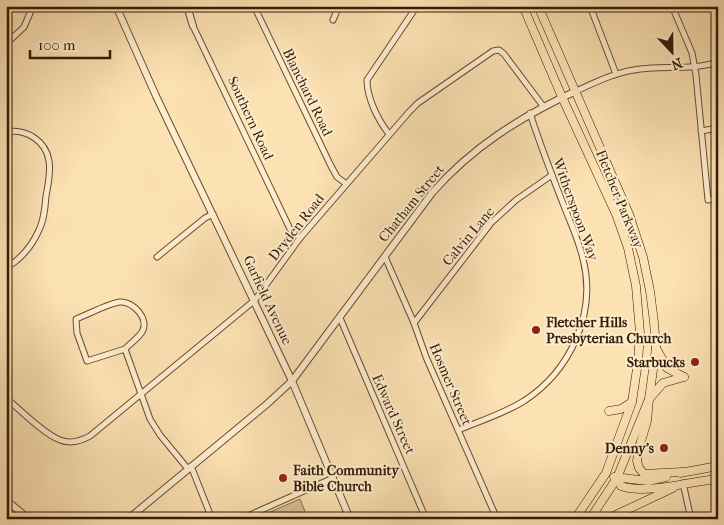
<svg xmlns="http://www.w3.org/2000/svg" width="724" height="525" viewBox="0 0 724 525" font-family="'IM FELL French Canon',serif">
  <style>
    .green { fill: #dabf95; stroke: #876d4e }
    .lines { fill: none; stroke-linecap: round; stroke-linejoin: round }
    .minor-casing { stroke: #664c31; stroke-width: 7 }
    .tertiary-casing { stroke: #664c31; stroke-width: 8 }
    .primary-casing { stroke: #341b06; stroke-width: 9 }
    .minor { stroke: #fdeccd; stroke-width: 5 }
    .tertiary { stroke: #fdeccd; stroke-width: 6 }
    .primary { stroke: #fce1b2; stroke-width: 8 }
    .poi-dot { fill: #8f2418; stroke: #fdeccd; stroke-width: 2 }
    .labels { text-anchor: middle; stroke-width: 4; stroke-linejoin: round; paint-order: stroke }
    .street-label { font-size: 14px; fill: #341b06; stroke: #fdeccd }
    .poi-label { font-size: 14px; font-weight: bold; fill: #341b06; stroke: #fdeccd; text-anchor: start }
  </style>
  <rect width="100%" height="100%" fill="#fce1b2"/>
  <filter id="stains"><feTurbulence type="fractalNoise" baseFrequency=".004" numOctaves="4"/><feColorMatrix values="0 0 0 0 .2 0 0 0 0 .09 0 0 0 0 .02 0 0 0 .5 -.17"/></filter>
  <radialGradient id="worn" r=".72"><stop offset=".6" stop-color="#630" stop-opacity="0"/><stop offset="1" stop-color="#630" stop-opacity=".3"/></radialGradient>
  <path class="green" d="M300 499 308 519H254Z"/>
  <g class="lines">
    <defs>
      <g id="minor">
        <path d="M254 6 331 166 337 177 345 183"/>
        <path d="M590 6 616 74"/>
        <path d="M672 6 692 53 696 75 708 200 718 198"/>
        <path d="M333 20 339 6"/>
        <path d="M193 26 290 229 300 238"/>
        <path d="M6 44 24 27 33 6"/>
        <path d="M576 91C594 83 614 73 634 70 661 65 691 71 718 62"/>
        <path d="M701 131 718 128"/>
        <path d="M6 132C26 128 46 141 49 161 51 172 48 185 46 196 45 208 44 220 39 230 32 246 21 259 6 268"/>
        <path d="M389 134C378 120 367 98 367 80L417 6"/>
        <path d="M157 257 205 218 213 214"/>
        <path d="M385 257 414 323 426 357 497 519"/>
        <path d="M340 318 426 519"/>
        <path d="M414 323 491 223 516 200 552 175"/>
        <path d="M125 349 87 361 77 333 76 319C87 315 109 303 120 302 133 301 150 319 142 332 138 338 131 343 125 349L150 419 160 435 188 469"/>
        <path d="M6 398C19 409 45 435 60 440 70 444 81 441 90 436L255 300 300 238 409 112 418 103 493 51 499 50 504 54 543 106"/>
        <path d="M458 430C480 421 503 414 524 401 570 371 597 314 583 259 579 241 571 224 564 206 552 175 540 145 530 113"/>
        <path d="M191 466 212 519"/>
        <path d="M683 483 691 519"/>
        <path d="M241 519 333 478"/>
      </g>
      <g id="tertiary">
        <path d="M116 6 156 96 292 381 350 519"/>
        <path d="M187 6 193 26"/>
        <path d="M6 500 29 519"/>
        <path d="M128 519 267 404 292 381 432 193C472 147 522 116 576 91"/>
      </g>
      <g id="primary">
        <path d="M523 6 562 97 616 214 628 248 636 286 640 333 638 362 632 402 606 473 575 519"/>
        <path d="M538 6 629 214 643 257 650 291 654 322 656 348 649 399 617 478 590 519"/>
        <path d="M656 348 667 368 684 377"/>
        <path d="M609 411 621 409 632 402"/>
        <path d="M682 472 644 474 639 468 637 461 639 448 647 421 649 399 663 383 684 377"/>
        <path d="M680 473 718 466"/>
        <path d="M614 477 648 481 666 477"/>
        <path d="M617 478 621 486C647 495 690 481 718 479"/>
        <path d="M607 519 673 488"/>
      </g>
    </defs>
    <use href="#minor" class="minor-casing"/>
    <use href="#tertiary" class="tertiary-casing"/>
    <use href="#primary" class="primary-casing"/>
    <use href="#minor" class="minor"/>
    <use href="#tertiary" class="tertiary"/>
    <use href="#primary" class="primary"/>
  </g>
  <g class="poi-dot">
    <circle cx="536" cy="330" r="5"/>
    <circle cx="695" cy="362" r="5"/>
    <circle cx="664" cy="448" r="5"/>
    <circle cx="283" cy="478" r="5"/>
  </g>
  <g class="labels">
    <g class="street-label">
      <text transform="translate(308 92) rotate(64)" y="5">Blanchard Road</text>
      <text transform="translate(251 118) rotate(65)" y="5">Southern Road</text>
      <text transform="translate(620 199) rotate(68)" y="5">Fletcher Parkway</text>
      <text transform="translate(411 203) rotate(-51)" y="5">Chatham Street</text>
      <text transform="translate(576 209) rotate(70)" y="5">Witherspoon Way</text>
      <text transform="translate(296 227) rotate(-52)" y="5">Dryden Road</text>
      <text transform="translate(468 236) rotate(-50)" y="5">Calvin Lane</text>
      <text transform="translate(268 300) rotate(65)" y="5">Garfield Avenue</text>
      <text transform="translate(451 384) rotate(67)" y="5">Hosmer Street</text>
      <text transform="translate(394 414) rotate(66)" y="5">Edward Street</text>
    </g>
    <g class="poi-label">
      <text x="546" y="327">Fletcher Hills<tspan x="546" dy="16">Presbyterian Church</tspan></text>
      <text x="685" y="367" text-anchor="end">Starbucks</text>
      <text x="654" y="453" text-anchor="end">Denny's</text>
      <text x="293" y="475">Faith Community<tspan x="293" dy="16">Bible Church</tspan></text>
    </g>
  </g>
  <rect width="724" height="525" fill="none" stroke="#fce1b2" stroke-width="25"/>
  <rect x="8" y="8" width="709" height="510" fill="none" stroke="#341b06" stroke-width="2.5"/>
  <rect x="12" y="12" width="699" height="500" fill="none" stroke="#341b06"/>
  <g transform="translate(672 52) rotate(158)" stroke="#fdeccd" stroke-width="4" paint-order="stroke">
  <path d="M0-4L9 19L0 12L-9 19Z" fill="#341b06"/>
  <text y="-8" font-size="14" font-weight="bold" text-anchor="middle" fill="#341b06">N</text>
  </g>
  <path d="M30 50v8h80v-8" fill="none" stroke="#341b06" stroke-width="2.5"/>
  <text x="38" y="50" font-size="15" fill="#341b06" stroke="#fdeccd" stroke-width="4" paint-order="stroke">100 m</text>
  <rect width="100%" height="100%" filter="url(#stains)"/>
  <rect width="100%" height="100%" fill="url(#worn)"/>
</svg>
